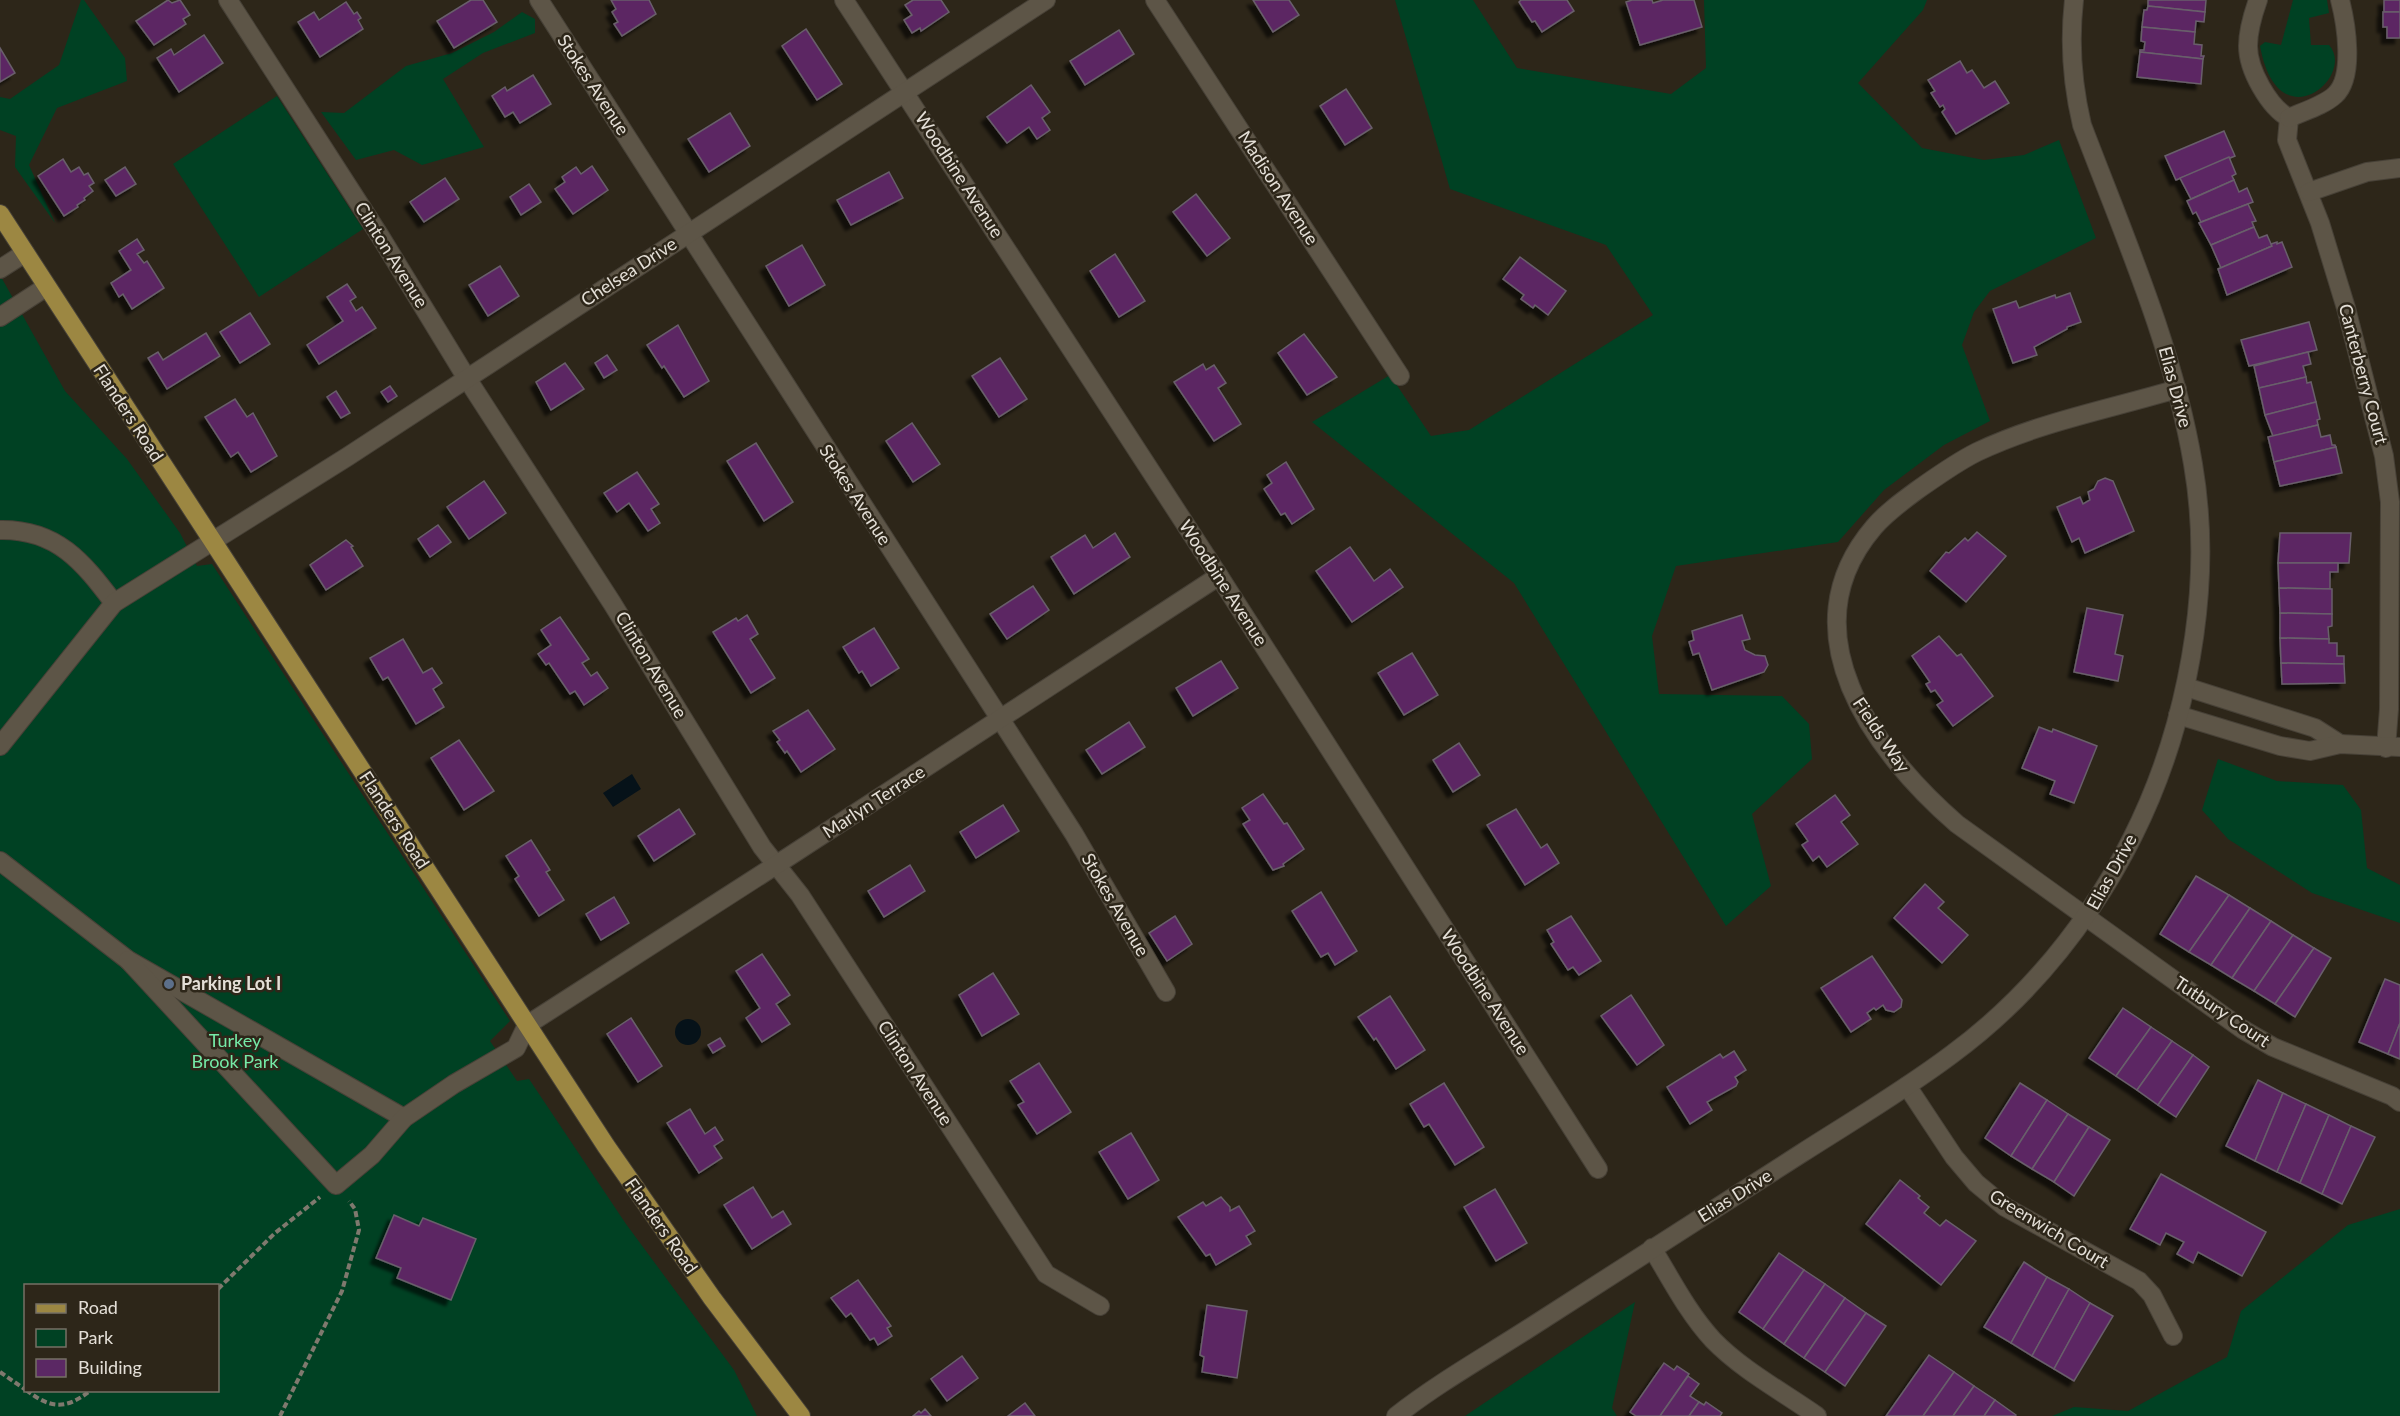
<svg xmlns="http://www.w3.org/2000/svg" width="2400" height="1416" viewBox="0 0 2400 1416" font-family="Lato,sans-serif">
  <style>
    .green { fill: #004123; fill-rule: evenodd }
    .water { fill: #061219 }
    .building { fill: #5b2864; stroke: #695e6b; stroke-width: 1.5; filter: url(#shadow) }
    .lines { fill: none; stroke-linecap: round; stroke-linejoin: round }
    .minor-casing { stroke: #474137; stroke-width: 20 }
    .major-casing { stroke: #474137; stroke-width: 20 }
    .path { stroke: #7f796e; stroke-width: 4; stroke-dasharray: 6 3; stroke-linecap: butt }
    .minor { stroke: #5d5547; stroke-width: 18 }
    .major { stroke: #9c8742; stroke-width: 18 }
    .service-dot { fill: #5c6f8a; stroke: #2d2619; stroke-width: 2 }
    .labels { text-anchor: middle; stroke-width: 5; stroke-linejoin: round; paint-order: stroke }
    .street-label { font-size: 18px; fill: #e4dfd7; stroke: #2d2619 }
    .poi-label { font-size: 18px; font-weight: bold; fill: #e4dfd7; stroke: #2d2619; text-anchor: start }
    .park-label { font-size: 18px; fill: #75eaa7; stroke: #2d2619 }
  </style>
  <defs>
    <filter id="shadow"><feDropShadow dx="-5.5" dy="5.5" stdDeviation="1.5" flood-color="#0009"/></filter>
  </defs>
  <rect width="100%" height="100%" fill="#2d2619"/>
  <g class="green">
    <path d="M81 0H84L125 58 127 81 57 108 29 165 55 223 15 167 16 136 0 130V97L10 99 59 65Z"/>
    <path d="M1395 0H1473L1517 68 1671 94 1706 68 1704 0H1927L1923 10 1858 83 1922 148 1984 160 2024 155 2059 140 2096 238 1990 291 1974 312 1962 345 1990 421 1944 445 1884 490 1838 542 1676 566 1652 636 1659 694 1782 696 1809 724 1812 759 1752 814 1771 886 1726 926 1514 583 1312 422 1390 375 1431 436 1469 430 1653 315 1606 245 1450 189Z"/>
    <path d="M2293 0H2327L2329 13 2309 18 2311 45H2329C2357 76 2278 144 2260 46L2265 42 2281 45Z"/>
    <path d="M522 12 535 19V33L483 53 443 79 484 147 422 165 394 150 356 160 321 112 344 113 406 66 452 53 494 32Z"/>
    <path d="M277 96 363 229 259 297 173 164Z"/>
    <path d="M0 275 65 391 127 459 180 533 197 566 212 564 510 1021 490 1041 517 1081 529 1079 626 1224 734 1370 757 1416H0ZM26 1286H218V1390H26Z"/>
    <path d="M2218 759 2277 781 2343 785 2361 810 2367 868 2400 885V923L2312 893 2228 839 2202 810Z"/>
    <path d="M2400 1209V1416H2052L2074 1407 2128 1411 2227 1357 2241 1311 2348 1225Z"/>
    <path d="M1635 1302 1612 1408 1617 1416H1465Z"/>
  </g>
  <g class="water">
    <path d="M632 774 641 789 613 807 603 793Z"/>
    <circle cx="688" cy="1032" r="13"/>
  </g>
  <g class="building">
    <path d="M168 0 172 3 180 0 190 15 183 19 186 24 154 45 136 21Z"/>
    <path d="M471 0H483L497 22 454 48 437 21Z"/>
    <path d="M611 0H649L656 14 622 36 614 24 618 22 612 12 616 9Z"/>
    <path d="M913 0H941L949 12 921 31 920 28 912 33 904 20 912 15 905 5Z"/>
    <path d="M1253 0H1289L1299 15 1273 32Z"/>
    <path d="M1521 0H1567L1574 11 1542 32 1535 21 1532 22 1519 2Z"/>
    <path d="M1632 0H1652L1653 3 1663 0H1694L1702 27 1640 45 1626 2Z"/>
    <path d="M2148 0H2206L2205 12 2148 6Z"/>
    <rect x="2384" y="0" width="16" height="12"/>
    <path d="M346 2 354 14 357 12 361 18 358 20 363 29 320 57 298 22 314 12 319 20Z"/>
    <path d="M2148 6 2205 12 2204 22 2196 21 2195 32 2142 27 2144 10H2147Z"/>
    <path d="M2383 12H2400V38H2387V27H2383Z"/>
    <path d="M2142 27 2195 32 2194 44 2202 45 2201 56H2204L2203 59 2140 52V50H2144L2145 42 2141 41Z"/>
    <path d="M806 29 842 84 817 100 782 46Z"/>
    <path d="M1119 30 1134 54 1085 85 1070 61Z"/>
    <path d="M204 35 223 63 179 92 157 58 171 49 174 55Z"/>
    <path d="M0 48 15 73 0 82Z"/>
    <path d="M2140 52 2203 59 2201 84 2137 77Z"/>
    <path d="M1960 61 1967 73 1972 70 1984 88 1995 81 2009 103 1956 134 1942 112 1945 109 1943 105 1940 107 1931 93 1935 91 1928 80Z"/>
    <path d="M533 75 551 104 520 123 513 112 505 117 492 96 505 87 507 91Z"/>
    <path d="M1031 85 1050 112 1042 118 1050 130 1037 139 1029 127 1007 143 987 117Z"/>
    <path d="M1346 89 1372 128 1345 145 1320 106Z"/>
    <path d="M730 113 750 146 709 172 688 139Z"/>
    <path d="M2224 131 2235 156 2176 180 2165 156Z"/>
    <path d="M2229 157 2236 174 2232 176 2234 180 2191 199 2180 178Z"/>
    <path d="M63 159 71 172 79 167 84 175 88 173 94 183 89 186 93 191 84 198 85 200 77 205 78 207 64 216 38 176Z"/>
    <path d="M592 166 608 190 573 214 555 189 565 182 562 177 576 167 581 174Z"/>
    <path d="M125 167 136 184 116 196 105 180Z"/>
    <path d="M889 172 903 198 851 225 837 200Z"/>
    <path d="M445 178 459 199 424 222 410 202Z"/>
    <path d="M2234 180 2239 192 2247 188 2253 202 2201 222 2196 212 2193 214 2187 201Z"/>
    <path d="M529 184 541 202 521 215 510 197Z"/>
    <path d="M1196 194 1230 238 1207 256 1173 212Z"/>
    <path d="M2248 204 2256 221 2252 222 2254 227 2211 245 2199 223Z"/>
    <path d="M2254 227 2259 238 2267 235 2272 246 2221 268 2211 245Z"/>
    <path d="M137 239 144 250 137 254 144 263 147 261 164 288 132 309 123 294 119 297 111 283 131 270 119 251Z"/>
    <path d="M2277 242V244L2282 242 2292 267 2227 295 2218 269 2272 246 2271 244Z"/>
    <path d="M802 245 825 285 789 306 766 266Z"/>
    <path d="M1115 254 1145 301 1119 317 1090 271Z"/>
    <path d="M1520 257 1566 291 1548 315 1535 305 1533 308 1521 299 1524 295 1503 279Z"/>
    <path d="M500 266 519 296 488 316 469 285Z"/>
    <path d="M347 284 356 297 350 301 356 311 362 307 376 328 319 364 307 345 343 321 327 297Z"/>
    <path d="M2070 293 2081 322 2067 327V329L2034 347 2037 355 2013 363 1993 309 2016 301 2019 308 2055 295 2056 298Z"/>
    <path d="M250 313 270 344 240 363 220 332Z"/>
    <path d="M2309 322 2317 350 2249 366 2241 340Z"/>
    <path d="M678 325 709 381 684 397 664 366 662 368 647 345Z"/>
    <path d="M206 333 220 356 167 389 148 358 158 352 163 360Z"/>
    <path d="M1304 334 1337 377 1307 395 1278 353Z"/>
    <path d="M2308 352 2311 364 2303 366 2306 377 2259 388 2254 366Z"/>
    <path d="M607 355 617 370 604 378 595 363Z"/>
    <path d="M1000 358 1027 399 999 417 972 376Z"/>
    <path d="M565 363 584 389 551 410 536 382Z"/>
    <path d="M1203 364 1206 370 1214 365 1226 383 1218 388 1241 424 1214 441 1174 382Z"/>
    <path d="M2306 377 2307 383 2311 382 2316 402 2265 415 2259 388Z"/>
    <path d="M390 386 397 396 388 402 381 392Z"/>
    <path d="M336 391 350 413 341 418 327 397Z"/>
    <path d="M235 399 247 417 253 413 277 456 251 472 238 452 231 457 205 417Z"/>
    <path d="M2316 402 2320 419 2317 420 2318 425 2273 436 2265 415Z"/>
    <path d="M912 423 940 464 913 482 886 441Z"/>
    <path d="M2318 425 2321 437 2330 435 2332 445H2335L2336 447 2274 462 2268 437Z"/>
    <path d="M756 443 793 502 764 521 727 461Z"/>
    <path d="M2336 447 2342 473 2280 486 2274 462Z"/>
    <path d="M1286 462 1314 509 1292 524 1285 513 1281 515 1264 489 1272 483 1267 475Z"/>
    <path d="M637 472 659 504 651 509 660 523 648 531 629 503 617 512 604 493Z"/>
    <path d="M2105 478 2113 481 2134 531 2085 553 2079 538 2072 542 2057 507 2080 497 2083 504 2090 500 2088 492 2094 489 2098 481Z"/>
    <path d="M484 481 506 513 469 539 447 507Z"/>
    <path d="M438 525 451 542 430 557 418 539Z"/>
    <path d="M1977 532 2006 556 1966 602 1930 571 1946 552 1949 553 1965 538 1968 541Z"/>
    <path d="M1115 533 1130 557 1074 594 1051 557 1085 535 1093 548Z"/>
    <path d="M2280 533H2351L2349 563H2278Z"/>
    <path d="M346 540 353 546 351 547 363 566 326 590 310 565Z"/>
    <path d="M1350 547 1374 581 1390 569 1403 587 1352 622 1316 571Z"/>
    <path d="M2278 563H2338V572H2330V589L2279 588Z"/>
    <path d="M1033 586 1049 610 1007 639 990 614Z"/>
    <path d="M2279 588 2332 589V614L2280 613Z"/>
    <path d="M2087 608 2123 615 2115 654 2123 656 2118 681 2074 672Z"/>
    <path d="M2280 613 2332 614V626L2328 627 2329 639 2280 638Z"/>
    <path d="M747 615 758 634 750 639 775 678 751 693 713 632 736 618 738 621Z"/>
    <path d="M1742 615 1750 639 1742 641 1745 650 1755 655 1765 656 1768 665 1764 672 1712 690 1699 653 1693 655 1689 642 1694 640 1692 631Z"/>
    <path d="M560 617 589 659 582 663 591 676 597 672 608 688 584 705 575 691 570 694 549 663 546 665 538 654 551 645 541 630Z"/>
    <path d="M874 628 899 668 871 686 862 671 859 673 843 647Z"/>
    <path d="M1939 636 1957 656 1961 654 1993 696 1953 726 1937 705 1943 701 1935 690 1931 692 1926 684 1930 682 1912 656Z"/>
    <path d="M2280 638 2329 639V643H2337V656H2344V664L2281 663Z"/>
    <path d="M403 639 423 673 432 668 442 683 433 689 444 707 416 724 388 677 383 680 370 658Z"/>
    <path d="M1412 653 1438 695 1404 715 1378 673Z"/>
    <path d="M1221 661 1238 688 1193 716 1176 688Z"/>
    <path d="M2281 663 2344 664 2345 683 2282 684Z"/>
    <path d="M808 710 835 749 801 772 787 751 785 753 777 742 780 740 773 731Z"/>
    <path d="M1129 722 1145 747 1102 774 1086 750Z"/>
    <path d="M2039 727 2052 732 2053 729 2097 746 2074 803 2050 794 2055 781 2022 768Z"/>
    <path d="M459 740 494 791 464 810 431 758Z"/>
    <path d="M1459 743 1480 775 1453 792 1433 760Z"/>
    <path d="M1263 794 1284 824 1287 823 1304 849 1283 864 1284 866 1273 870 1243 824 1250 820 1242 808Z"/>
    <path d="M1835 795 1850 815 1841 822 1858 844 1827 867 1819 856 1813 861 1802 845 1808 841 1796 824Z"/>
    <path d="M1003 805 1019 831 976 858 960 832Z"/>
    <path d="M679 809 695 834 654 861 638 836Z"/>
    <path d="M1516 809 1541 848 1547 844 1559 863 1525 885 1487 825Z"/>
    <path d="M531 840 550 870 546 872 564 900 539 916 515 879 519 876 506 856Z"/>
    <path d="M910 865 925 891 884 917 868 891Z"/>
    <path d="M2196 876 2229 895 2189 952 2160 934Z"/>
    <path d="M1925 884 1944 902 1938 908 1968 935 1942 963 1894 918Z"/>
    <path d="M1321 892 1357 951 1335 965 1328 953 1321 957 1292 911Z"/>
    <path d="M2229 895 2250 908 2211 965 2189 952Z"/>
    <path d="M614 897 629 923 601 940 586 914Z"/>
    <path d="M2250 908 2271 921 2232 978 2211 965Z"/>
    <path d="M1175 916 1192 944 1167 961 1149 933Z"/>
    <path d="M1571 916 1601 961 1579 975 1573 967 1568 970 1551 944 1554 942 1547 930Z"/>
    <path d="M2271 921 2293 935 2254 991 2232 978Z"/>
    <path d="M2293 935 2314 948 2275 1004 2254 991Z"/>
    <path d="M2314 948 2331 958 2295 1017 2275 1004Z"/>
    <path d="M762 954 790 995 776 1004 790 1024 762 1042 746 1018 760 1008 736 971Z"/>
    <path d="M1872 956 1902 1000 1901 1007 1894 1012 1886 1010 1883 1005 1876 1010 1874 1008 1867 1013 1871 1019 1851 1032 1821 988Z"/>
    <path d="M993 973 1019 1014 982 1036 959 995Z"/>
    <path d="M2385 979 2400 985V1023L2388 1054 2359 1042Z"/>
    <path d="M1631 995 1664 1045 1637 1065 1601 1016Z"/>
    <path d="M1390 996 1425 1050 1396 1069 1376 1038 1374 1040 1358 1017Z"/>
    <path d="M2123 1008 2151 1027 2116 1076 2089 1058Z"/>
    <path d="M631 1018 662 1066 638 1082 607 1034Z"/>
    <path d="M2400 1023V1059L2388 1054Z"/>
    <path d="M2151 1027 2172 1041 2137 1090 2116 1076Z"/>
    <path d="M720 1038 725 1046 713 1053 708 1045Z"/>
    <path d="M2172 1041 2193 1055 2158 1105 2137 1090Z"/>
    <path d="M1734 1051 1746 1070 1735 1077 1738 1082 1736 1086 1707 1102 1712 1110 1690 1124 1667 1087 1720 1054 1723 1058Z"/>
    <path d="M2193 1055 2209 1067 2176 1117 2158 1105Z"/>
    <path d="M1039 1063 1071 1112 1037 1134 1018 1105 1024 1102 1010 1081Z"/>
    <path d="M2258 1080 2283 1093 2255 1161 2226 1146Z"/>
    <path d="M1444 1083 1484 1147 1455 1165 1429 1124 1424 1127 1410 1104Z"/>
    <path d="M2020 1083 2047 1100 2011 1156 1985 1138Z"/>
    <path d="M2283 1093 2306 1104 2277 1172 2255 1161Z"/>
    <path d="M2047 1100 2068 1114 2032 1169 2011 1156Z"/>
    <path d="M2306 1104 2329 1115 2300 1183 2277 1172Z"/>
    <path d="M690 1109 705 1134 715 1127 723 1140 714 1146 722 1158 699 1173 667 1123Z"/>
    <path d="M2068 1114 2089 1127 2054 1182 2032 1169Z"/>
    <path d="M2329 1115 2351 1126 2322 1194 2300 1183Z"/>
    <path d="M2351 1126 2375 1137 2342 1204 2322 1194Z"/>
    <path d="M2089 1127 2110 1140 2074 1196 2054 1182Z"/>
    <path d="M1131 1133 1159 1180 1128 1199 1099 1152Z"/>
    <path d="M2161 1174 2266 1232 2242 1276 2198 1252 2193 1263 2177 1254 2184 1242 2166 1233 2160 1245 2130 1229Z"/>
    <path d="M1900 1180 1920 1196 1918 1198 1929 1207 1924 1213 1940 1226 1946 1220 1976 1241 1941 1285 1866 1224Z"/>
    <path d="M753 1187 772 1218 783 1211 791 1224 752 1249 724 1205Z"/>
    <path d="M1495 1189 1527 1243 1496 1261 1464 1207Z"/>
    <path d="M1221 1197 1230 1207V1211L1239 1206 1255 1231 1246 1236 1251 1244 1216 1265 1210 1254 1206 1256 1178 1217 1203 1202 1206 1206Z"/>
    <path d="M394 1215 419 1226 423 1218 476 1239 451 1300 397 1278 401 1268 376 1258Z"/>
    <path d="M1779 1253 1804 1270 1763 1329 1739 1312Z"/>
    <path d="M2024 1262 2047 1277 2011 1343 1984 1327Z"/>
    <path d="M1804 1270 1825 1284 1784 1344 1763 1329Z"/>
    <path d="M2047 1277 2069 1289 2032 1356 2011 1343Z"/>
    <path d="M858 1280 891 1326 887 1328 892 1336 878 1345 874 1338 870 1340 851 1313 846 1317 831 1298Z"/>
    <path d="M1825 1284 1845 1298 1804 1358 1784 1344Z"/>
    <path d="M2069 1289 2090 1303 2054 1369 2032 1356Z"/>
    <path d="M1845 1298 1866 1313 1825 1372 1804 1358Z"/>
    <path d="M2090 1303 2113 1316 2074 1381 2054 1369Z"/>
    <path d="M1207 1305 1247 1311 1237 1378 1202 1372 1204 1357 1200 1355Z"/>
    <path d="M1866 1313 1886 1326 1845 1386 1825 1372Z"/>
    <path d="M1929 1355 1954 1372 1923 1416H1886Z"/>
    <path d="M962 1356 978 1378 947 1401 931 1379Z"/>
    <path d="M1664 1363 1674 1370 1677 1366 1689 1374 1660 1416H1636L1630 1412Z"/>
    <path d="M1954 1372 1974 1386 1953 1416H1923Z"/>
    <path d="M1688 1376 1699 1384 1690 1396 1699 1402 1689 1416H1660Z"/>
    <path d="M1974 1386 1995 1400 1984 1416H1953Z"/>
    <path d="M1995 1400 2016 1415 2015 1416H1984Z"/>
    <path d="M1699 1402 1704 1405 1706 1402 1722 1413 1720 1416H1689Z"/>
    <path d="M1025 1403 1035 1416H1008Z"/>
    <path d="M925 1409 931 1416H913L919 1411 921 1413Z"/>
  </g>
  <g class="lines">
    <defs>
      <g id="minor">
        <path d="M228 0 380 236 466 377 612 603 762 847 800 895 1046 1274 1100 1306"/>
        <path d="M539 0 1074 834 1166 992"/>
        <path d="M844 0 1219 576 1598 1169"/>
        <path d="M1155 0 1400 376"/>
        <path d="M2258 0C2253 14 2248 31 2248 46 2248 70 2269 107 2289 118"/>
        <path d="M2289 118 2287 140 2320 223 2346 308 2384 456 2390 502 2389 709 2386 748"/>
        <path d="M2289 118C2304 111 2323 106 2335 95 2355 77 2346 23 2340 0"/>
        <path d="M2309 192 2367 172 2400 168"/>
        <path d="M0 269 25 253"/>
        <path d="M0 317 46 287"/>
        <path d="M2177 389C2110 409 2040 422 1977 452 1955 463 1936 477 1916 491 1901 502 1886 513 1874 527 1785 631 1873 751 1957 824L2242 1029 2273 1047 2392 1096 2400 1102"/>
        <path d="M0 530C57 529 83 562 114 603"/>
        <path d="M2186 687 2315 728 2340 744"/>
        <path d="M2178 715 2280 746 2310 751 2340 744 2400 747"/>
        <path d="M0 746 114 603 347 457 1046 0"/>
        <path d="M0 861 128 960 404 1118"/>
        <path d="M128 960 336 1185 372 1155 404 1118 454 1084 516 1048 527 1025 776 865 1219 576"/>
        <path d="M1907 1086 1954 1157 1976 1183 2005 1207 2139 1281 2152 1295 2173 1336"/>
        <path d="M1652 1248C1671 1279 1688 1313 1713 1340 1742 1370 1783 1392 1817 1416"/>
        <path d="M1396 1416C1438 1383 1486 1356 1531 1327 1621 1269 1711 1211 1802 1153 1852 1121 1903 1091 1951 1055 2060 975 2140 854 2176 724 2199 639 2208 551 2193 464 2173 346 2124 236 2082 125 2072 83 2069 44 2074 0"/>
      </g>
      <path id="major" d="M0 214 606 1146 712 1298 801 1416"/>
    </defs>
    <use href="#minor" class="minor-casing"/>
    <use href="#major" class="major-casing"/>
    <g class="path">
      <path d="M218 1289 275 1233 320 1197"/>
      <path d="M0 1372 26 1390"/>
      <path d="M26 1390C51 1409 66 1410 91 1390"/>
      <path d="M280 1416 342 1291 359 1230 355 1209 349 1201"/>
    </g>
    <use href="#minor" class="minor"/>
    <use href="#major" class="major"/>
  </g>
  <circle class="service-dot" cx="169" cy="984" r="6"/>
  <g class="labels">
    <g class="street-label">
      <text transform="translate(593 85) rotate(57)" y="6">Stokes Avenue</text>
      <text transform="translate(959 175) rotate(57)" y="6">Woodbine Avenue</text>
      <text transform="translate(1278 188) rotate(57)" y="6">Madison Avenue</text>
      <text transform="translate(391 255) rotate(58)" y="6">Clinton Avenue</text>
      <text transform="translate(629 272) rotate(-33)" y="6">Chelsea Drive</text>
      <text transform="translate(2363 374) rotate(75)" y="6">Canterberry Court</text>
      <text transform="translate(2175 387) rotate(75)" y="6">Elias Drive</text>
      <text transform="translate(128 413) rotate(57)" y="6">Flanders Road</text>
      <text transform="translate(855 495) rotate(57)" y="6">Stokes Avenue</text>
      <text transform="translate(1223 583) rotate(57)" y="6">Woodbine Avenue</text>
      <text transform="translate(651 665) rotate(59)" y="6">Clinton Avenue</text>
      <text transform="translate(1881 735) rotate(56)" y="6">Fields Way</text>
      <text transform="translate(874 802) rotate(-33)" y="6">Marlyn Terrace</text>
      <text transform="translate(394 820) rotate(57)" y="6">Flanders Road</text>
      <text transform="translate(2112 872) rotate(-61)" y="6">Elias Drive</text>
      <text transform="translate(1115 905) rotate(60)" y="6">Stokes Avenue</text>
      <text transform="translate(1485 992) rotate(57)" y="6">Woodbine Avenue</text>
      <text transform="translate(2222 1012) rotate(34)" y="6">Tutbury Court</text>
      <text transform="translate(915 1073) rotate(57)" y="6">Clinton Avenue</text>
      <text transform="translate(1735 1196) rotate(-32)" y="6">Elias Drive</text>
      <text transform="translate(661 1226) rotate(55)" y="6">Flanders Road</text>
      <text transform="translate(2049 1229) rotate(31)" y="6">Greenwich Court</text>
    </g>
    <g class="poi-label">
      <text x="181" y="990">Parking Lot I</text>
    </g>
    <g class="park-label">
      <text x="235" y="1047">Turkey<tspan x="235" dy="21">Brook Park</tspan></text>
    </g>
  </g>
  <rect x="24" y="1284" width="195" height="108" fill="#2d2619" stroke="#767065" stroke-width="1.5"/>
  <rect x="36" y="1304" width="30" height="9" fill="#9c8742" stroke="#767065" stroke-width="1.5"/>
  <text x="78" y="1314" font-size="18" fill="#e4dfd7">Road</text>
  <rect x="36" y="1329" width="30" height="18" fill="#004123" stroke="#767065" stroke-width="1.5"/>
  <text x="78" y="1344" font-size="18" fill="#e4dfd7">Park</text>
  <rect x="36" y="1359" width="30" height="18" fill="#5b2864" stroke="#767065" stroke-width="1.5"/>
  <text x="78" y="1374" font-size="18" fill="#e4dfd7">Building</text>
</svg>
